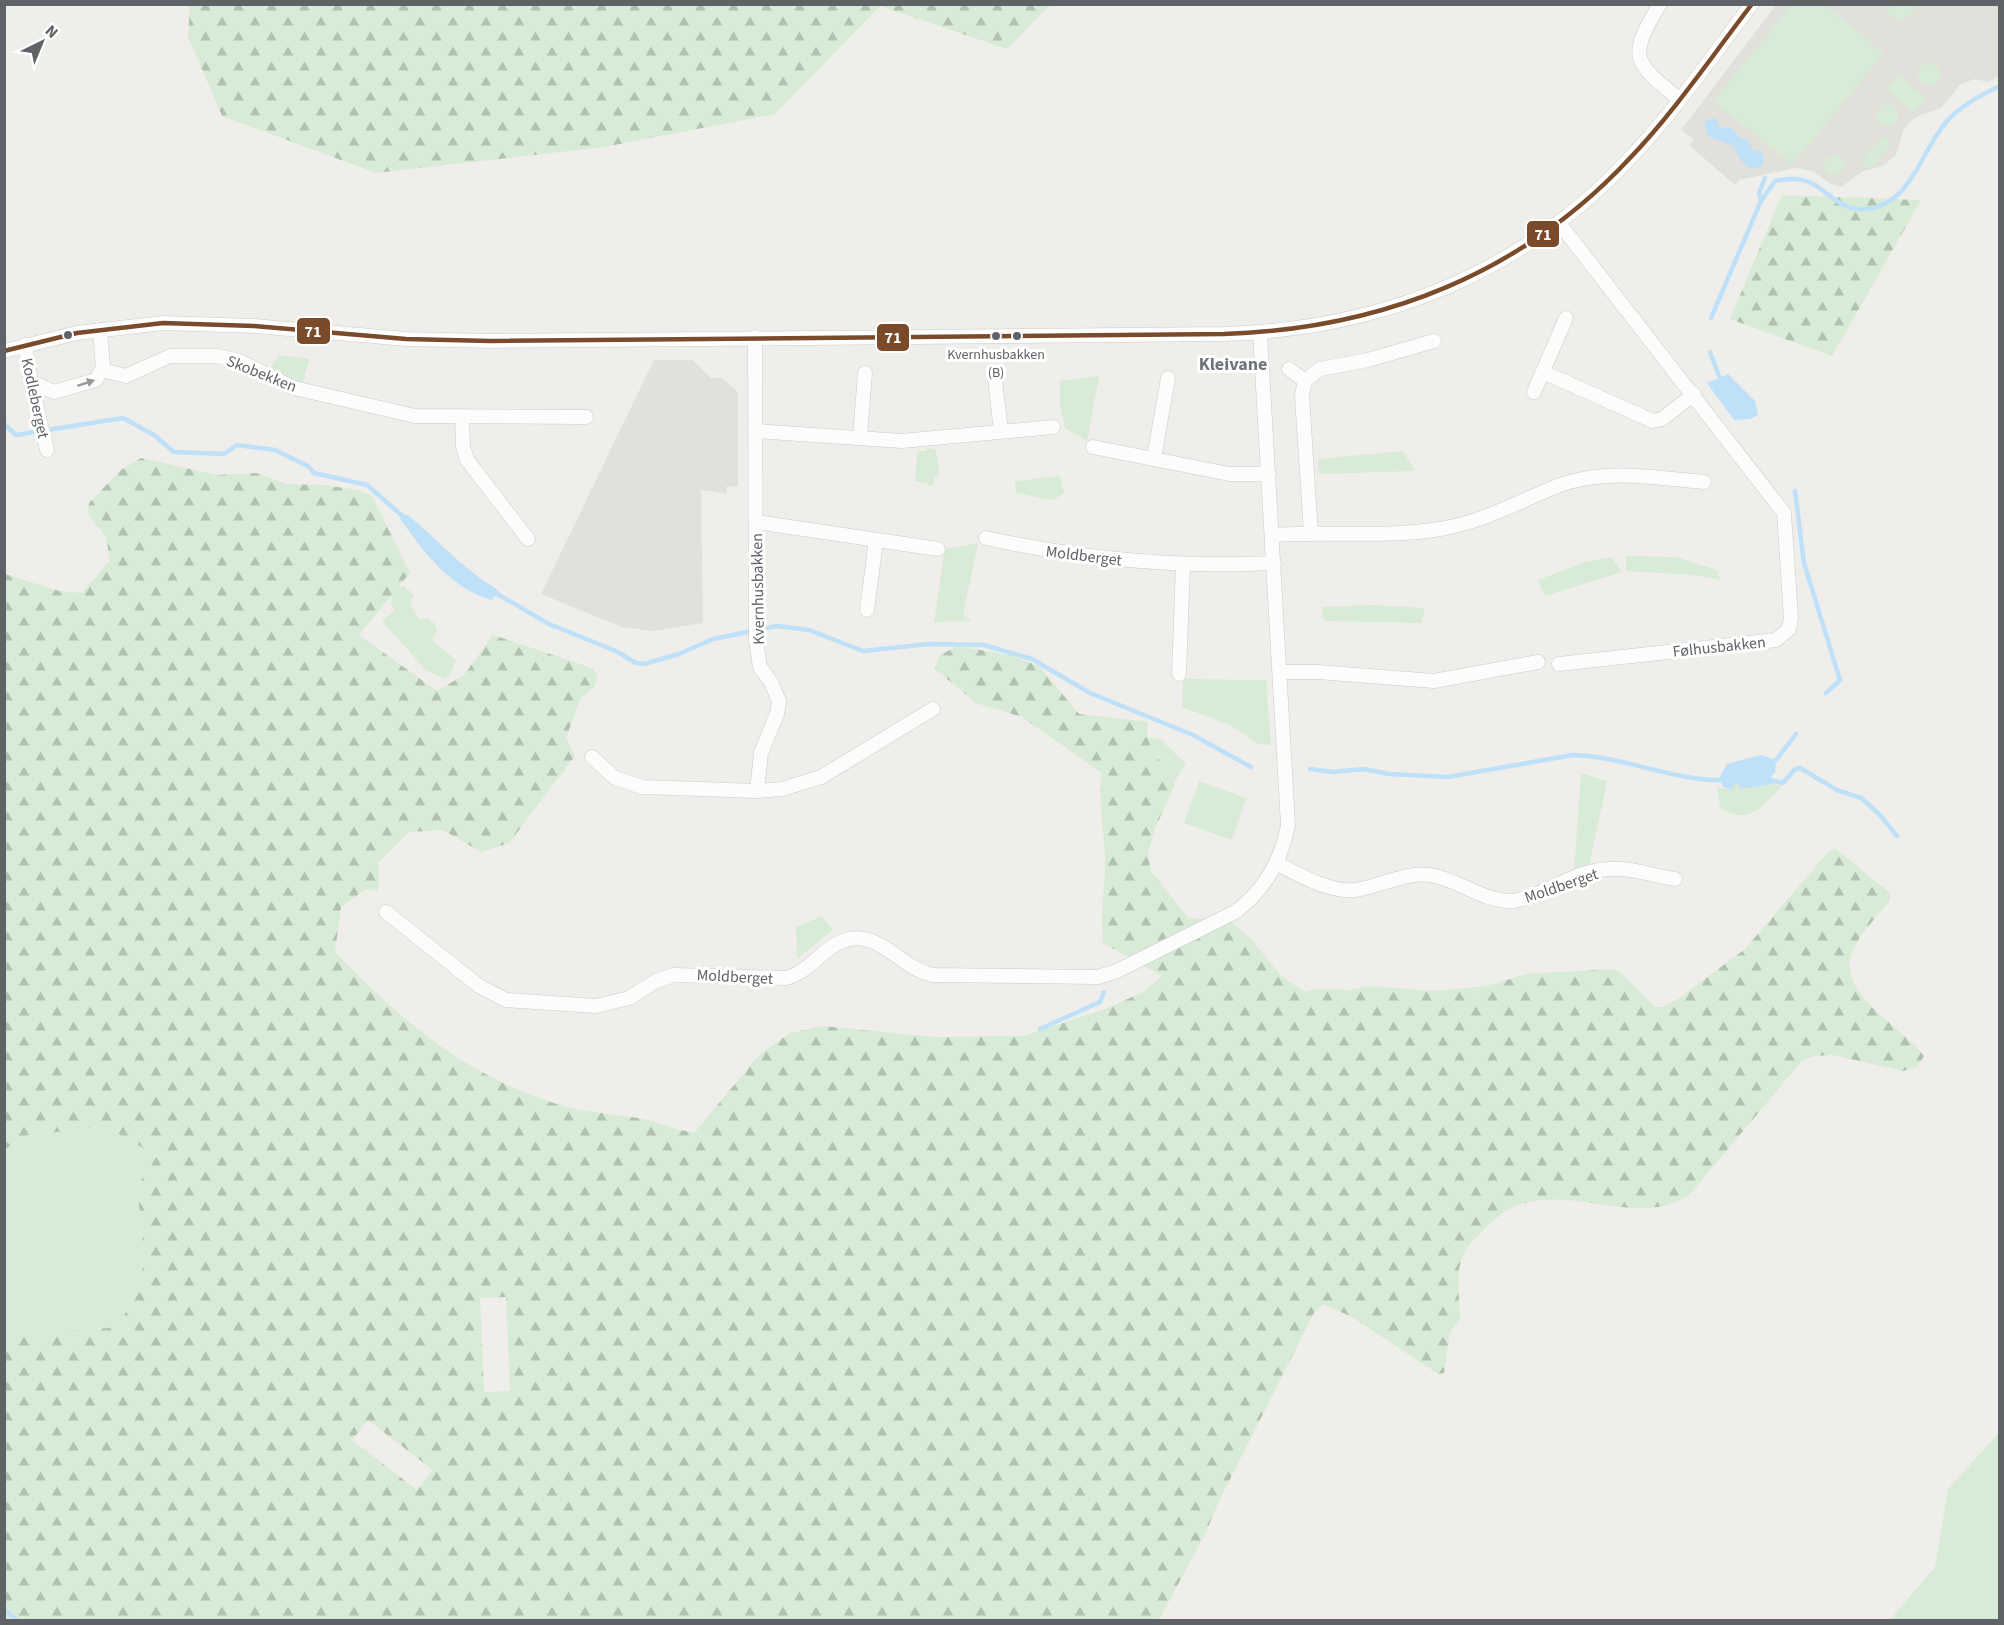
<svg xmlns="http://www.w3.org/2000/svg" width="2004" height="1625" viewBox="0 0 2004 1625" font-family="'Source Sans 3',sans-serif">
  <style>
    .education { fill: #e2e0da }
    .green { fill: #d8ebd6 }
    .forest { fill: url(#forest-firs); fill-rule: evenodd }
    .water { fill: #bfe0f9 }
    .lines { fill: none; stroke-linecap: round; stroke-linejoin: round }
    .stream { stroke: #bfe0f9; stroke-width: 4.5 }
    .minor-casing { stroke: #cbcccc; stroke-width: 15 }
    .minor { stroke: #fdfcfc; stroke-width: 14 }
    .bus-1-casing { stroke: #fff; stroke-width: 9 }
    .bus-1 { stroke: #7a4b2a; stroke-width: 4.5 }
    .oneway { fill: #96999c }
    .bus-dot { fill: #5f6368; stroke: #fff; stroke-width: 2 }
    .labels { text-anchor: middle; stroke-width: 6; stroke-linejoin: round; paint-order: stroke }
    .bus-label { font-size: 14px; fill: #5f6368; stroke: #fff }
    .street-label { font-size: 16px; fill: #5f6368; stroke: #fff }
    .neighbourhood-label { font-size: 18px; font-weight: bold; fill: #70757a; stroke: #fff }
    .line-badge { stroke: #fff; stroke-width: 2 }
    .badge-label { font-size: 16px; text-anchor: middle; font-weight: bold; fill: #fff }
  </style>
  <defs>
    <pattern id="forest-firs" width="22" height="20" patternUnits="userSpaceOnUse" patternTransform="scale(1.5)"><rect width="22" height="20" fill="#d8ebd6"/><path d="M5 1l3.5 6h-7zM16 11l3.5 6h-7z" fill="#b2c2b1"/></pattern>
  </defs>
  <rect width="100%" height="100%" fill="#efeeea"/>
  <g class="education">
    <path d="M1776 5H1999V76L1988 82 1975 79 1961 84 1941 108 1918 116 1910 122 1903 131 1896 155 1883 166 1863 171 1841 187 1831 184 1812 171 1795 168 1739 180 1735 185 1689 145 1694 140 1681 130Z"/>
    <path d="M654 360H692L711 378H722L738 392V486L726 487 727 494 701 490 703 623 652 631 622 627 541 594Z"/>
  </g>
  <g class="green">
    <path d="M1792 5H1826L1884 53 1792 165 1713 101Z"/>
    <path d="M1888 5H1887H1919L1909 17 1900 20 1885 13 1890 7Z"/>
    <circle cx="1929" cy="74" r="11"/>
    <path d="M1899 75 1926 99 1913 112 1886 89Z"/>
    <circle cx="1887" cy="115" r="11"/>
    <path d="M1883 136 1892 144 1871 168H1867L1862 160Z"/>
    <circle cx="1834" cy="165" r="10"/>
    <path d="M279 355 309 359 303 383 269 370Z"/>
    <path d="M1099 376 1087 441 1065 428 1060 404V381Z"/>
    <path d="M927 448 936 450 939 475 934 478V484L928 487V483L915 481 917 451H927Z"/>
    <path d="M1403 451 1415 471 1319 474 1318 459Z"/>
    <path d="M1060 476 1064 493 1053 500 1016 493 1015 481Z"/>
    <path d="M978 543 963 614 971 621 934 622 945 549Z"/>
    <path d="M1626 556 1676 557 1717 570 1720 580 1695 575 1626 571Z"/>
    <path d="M1611 557 1622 572 1545 596 1538 580 1585 562Z"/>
    <path d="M404 586 414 595 410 605 420 620 427 618 435 624 437 631 432 640 456 660 450 675 445 679 426 670 382 621 395 610 391 604C393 594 393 588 404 586Z"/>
    <path d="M1373 605 1425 608 1421 623 1324 621 1322 607Z"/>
    <path d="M1183 679 1266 680 1271 745 1257 744 1232 726 1182 707Z"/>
    <path d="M1149 737 1160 739 1186 764 1174 782 1164 770 1160 756 1150 755Z"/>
    <path d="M1581 773 1607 781 1589 867 1574 872Z"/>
    <path d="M1199 781 1246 798 1232 840 1184 823Z"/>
    <path d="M1733 784H1740L1741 789 1773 784 1782 786C1762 807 1750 826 1720 808L1717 788 1733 790Z"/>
    <path d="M822 916 833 930 797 959 796 927Z"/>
    <path d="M105 1126 157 1156 137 1187 145 1262 120 1327 5 1336 4 1150 25 1136Z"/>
    <path d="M1999 1433V1620H1890L1935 1567 1948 1489Z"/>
  </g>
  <g class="forest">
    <path d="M190 5V4L1050 5 1007 49 880 6 775 114 604 147 376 173 222 116 188 37Z"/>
    <path d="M1782 195 1921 200 1832 356 1730 319Z"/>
    <path d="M141 458 217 475 256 473 287 484 324 485 358 490 372 496 410 573 359 635 437 691 464 675 493 635 583 665 593 669 598 676 594 687 580 699 566 738 575 756 509 843 481 852 443 830 409 832 378 863 379 886 377 891 366 889 341 907 335 952C404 1024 472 1081 571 1108 596 1114 622 1114 647 1120 663 1123 679 1132 695 1132L759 1055 790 1033 823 1026 936 1037 1024 1036 1105 1009 1143 992 1162 976 1103 943C1100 915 1104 897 1105 869 1106 837 1097 805 1102 773L1022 717 976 703 935 669 939 656 957 646 1009 655 1039 666 1079 714 1148 722C1144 754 1164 757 1175 784L1154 831 1148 854 1151 871 1189 919 1226 917 1252 940 1281 976 1305 992 1318 989 1349 990 1369 986 1434 991 1486 986 1527 974 1611 969 1619 971 1655 1007H1663L1678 999 1745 949 1829 851 1835 848 1890 893V900C1878 916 1859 934 1852 952 1836 994 1903 1027 1924 1056L1917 1067 1903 1071 1833 1055 1815 1056 1802 1061 1690 1194C1638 1231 1568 1181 1511 1208 1502 1212 1493 1222 1486 1228 1475 1238 1462 1251 1460 1265 1456 1281 1460 1303 1460 1320L1450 1331 1444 1373 1438 1374 1352 1317 1323 1304 1314 1313 1219 1501 1206 1532 1159 1620H5L4 1336 120 1327 145 1262 137 1187 157 1156 105 1126 25 1136 4 1150 5 574 59 591 82 593 110 560C108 552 108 542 105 536 98 524 85 519 89 503L121 470ZM506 1297 510 1391 484 1392 480 1298ZM368 1420 433 1470 417 1490 352 1440Z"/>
  </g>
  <g class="water">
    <path d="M1712 118 1717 120 1719 127 1734 129 1739 138 1749 141 1753 150 1762 152 1764 160 1761 167 1752 169 1742 162 1733 146 1708 136 1704 122Z"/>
    <path d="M1728 374 1755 401 1758 415 1750 419 1734 420 1707 383Z"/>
    <path d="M404 515H408C431 534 452 557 476 575 483 582 493 584 499 592L491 600C449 587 425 553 400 519Z"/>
    <path d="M1761 755 1776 760 1775 773 1771 776 1773 784 1740 789 1739 784H1734L1733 790 1723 787 1719 778 1727 764Z"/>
  </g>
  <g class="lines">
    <g class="stream">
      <path d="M1761 201 1759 193 1765 178"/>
      <path d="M1711 318 1761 201 1775 181C1787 179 1799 177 1811 183 1833 194 1838 211 1867 209 1912 204 1921 150 1947 121 1962 105 1980 95 2000 86"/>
      <path d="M1710 352 1719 376"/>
      <path d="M4 424 16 435 123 418 154 435 174 452 224 454 237 445 275 450 308 466 314 473 367 485 407 520"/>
      <path d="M1795 491 1804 563 1840 680 1826 693"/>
      <path d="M494 592 549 624 616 651 636 663 644 664 679 654 713 639 777 626 809 630 863 651 928 644 984 645 1032 659 1090 693 1193 735 1251 767"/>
      <path d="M1776 760 1796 734"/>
      <path d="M1310 769 1333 772 1363 769 1389 774 1448 777 1573 755C1624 756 1675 782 1725 780"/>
      <path d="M1769 780 1783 783 1794 770 1800 768 1837 790 1861 798 1879 814 1897 836"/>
      <path d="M1040 1029 1100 1002 1104 992"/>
      <path d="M4 1610 17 1620"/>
    </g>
    <defs>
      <g id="minor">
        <path d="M1660 4C1628 57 1632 61 1679 99"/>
        <path d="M1559 223 1784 513 1791 618 1789 629 1776 640 1559 664"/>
        <path d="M755 337 756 641 760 667 771 682 779 701 777 714 761 753 757 791"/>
        <path d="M25 345 31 382 47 450"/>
        <path d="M4 351 77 333 163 323 254 326 406 339 490 341 1224 334C1381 329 1522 274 1630 158 1675 111 1712 56 1752 4"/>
        <path d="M1289 369 1305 381"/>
        <path d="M102 370 126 376 170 356H216L237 360 294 388 415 416 586 417"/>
        <path d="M1543 372 1653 421 1662 419 1694 394"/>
        <path d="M995 380 1001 431"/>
        <path d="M31 382 54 392 96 380 103 367 100 330"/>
        <path d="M1534 392 1566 318"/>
        <path d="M462 417 463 446 467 460 528 539"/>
        <path d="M755 431 902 441 1053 427"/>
        <path d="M860 436 865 373"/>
        <path d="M1093 447 1229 474H1269"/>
        <path d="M1154 458 1168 378"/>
        <path d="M756 522 938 549"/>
        <path d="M1311 534 1302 396 1305 381 1320 369 1368 360 1434 341"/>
        <path d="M1272 535C1328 531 1385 538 1440 529 1484 522 1519 501 1560 485 1606 468 1656 478 1704 482"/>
        <path d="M986 538C1081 559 1177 568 1274 563"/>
        <path d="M867 610 876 540"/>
        <path d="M1281 672H1318L1434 681 1538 662"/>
        <path d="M1179 674 1183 564"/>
        <path d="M592 757 615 778 642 787 757 791 782 789 821 777 933 709"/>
        <path d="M1278 864C1299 875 1331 893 1355 890 1380 887 1410 869 1435 876 1462 882 1485 902 1513 901 1535 899 1564 879 1586 873 1624 863 1639 873 1675 879"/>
        <path d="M386 912 479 986 506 1000 596 1006 629 998 656 981 674 975 786 978C809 972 820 951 840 942 877 925 900 969 933 975L1098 977 1117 971 1235 912C1265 890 1281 861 1288 825L1260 333"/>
      </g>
    </defs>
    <use href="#minor" class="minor-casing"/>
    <use href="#minor" class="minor"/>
    <defs>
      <path id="bus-1" d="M4 351 77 333 163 323 254 326 406 339 490 341 1224 334C1381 329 1522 274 1630 158 1675 111 1712 56 1752 4"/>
    </defs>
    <use href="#bus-1" class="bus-1-casing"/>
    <use href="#bus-1" class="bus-1"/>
  </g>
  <defs><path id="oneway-solid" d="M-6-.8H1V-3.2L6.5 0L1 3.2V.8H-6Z" transform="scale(1.5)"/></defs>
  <use class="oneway" href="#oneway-solid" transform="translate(86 383) rotate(-18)"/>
  <g class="bus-dot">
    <circle cx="68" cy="335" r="5"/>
    <circle cx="996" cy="336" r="5"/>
    <circle cx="1017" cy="336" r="5"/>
  </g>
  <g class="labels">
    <g class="bus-label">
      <text x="996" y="359">Kvernhusbakken<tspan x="996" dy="18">(B)</tspan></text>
    </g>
    <g class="street-label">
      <text transform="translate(262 373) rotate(22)" y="6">Skobekken</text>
      <text transform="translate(36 398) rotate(78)" y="6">Kodleberget</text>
      <text transform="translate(1084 555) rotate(7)" y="6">Moldberget</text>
      <text transform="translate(757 589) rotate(-91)" y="6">Kvernhusbakken</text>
      <text transform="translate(1719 646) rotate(-6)" y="6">Følhusbakken</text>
      <text transform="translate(1561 885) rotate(-19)" y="6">Moldberget</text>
      <text transform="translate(735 976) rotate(3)" y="6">Moldberget</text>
    </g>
    <g class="neighbourhood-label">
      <text x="1233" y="370">Kleivane</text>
    </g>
  </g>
  <g class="line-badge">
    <rect x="1526" y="220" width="34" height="28" rx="6" fill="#7a4b2a"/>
    <rect x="296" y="317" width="35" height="28" rx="6" fill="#7a4b2a"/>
    <rect x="876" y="323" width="34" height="29" rx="6" fill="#7a4b2a"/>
  </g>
  <g class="badge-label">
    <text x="1543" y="240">71</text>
    <text x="313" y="337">71</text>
    <text x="893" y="343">71</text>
  </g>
  <rect width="2004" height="1625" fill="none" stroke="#5f6368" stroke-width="12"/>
  <g transform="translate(42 42) rotate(43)" stroke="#ffffff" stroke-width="4.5" paint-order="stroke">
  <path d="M0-4.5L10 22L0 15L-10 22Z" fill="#5f6368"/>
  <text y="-9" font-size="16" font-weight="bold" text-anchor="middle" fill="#5f6368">N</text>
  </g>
</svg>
